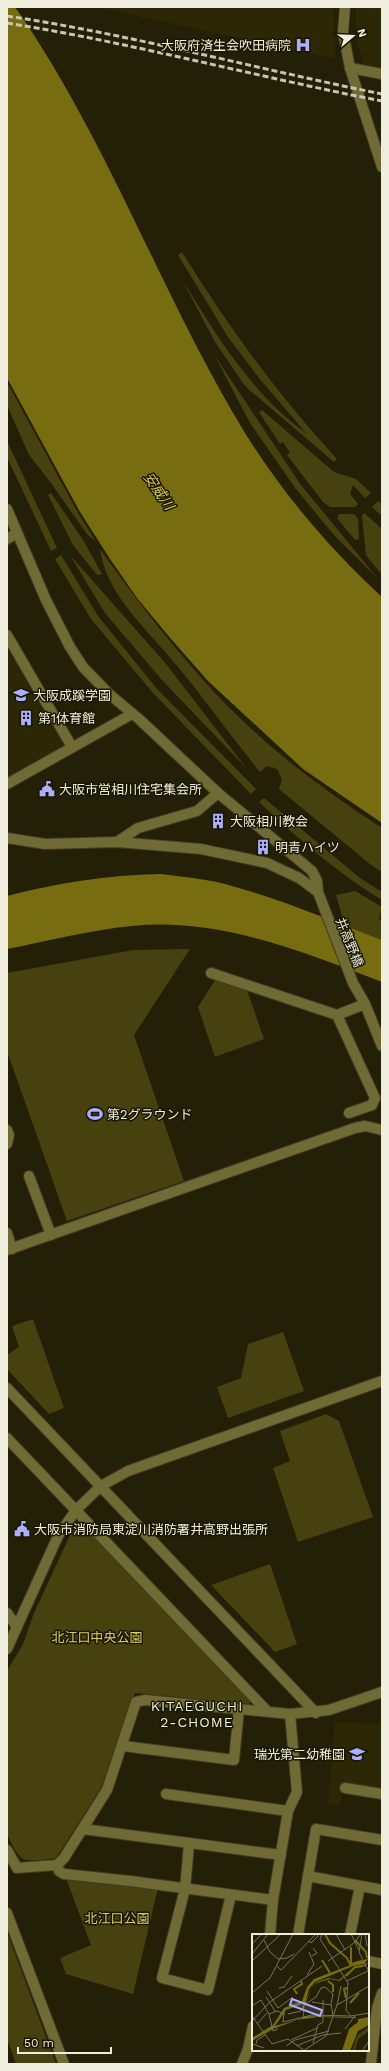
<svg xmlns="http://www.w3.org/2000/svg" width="389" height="2071" viewBox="0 0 389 2071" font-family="'Work Sans','Noto Sans JP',sans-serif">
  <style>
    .built { fill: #2c2705 }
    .green { fill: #47400f }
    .water { fill: #776c10 }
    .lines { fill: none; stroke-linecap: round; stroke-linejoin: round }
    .minor-casing { stroke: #403d25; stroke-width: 12 }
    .minor { stroke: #706a34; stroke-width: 10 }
    .rail { stroke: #c8c5b4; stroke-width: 3; stroke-dasharray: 6 3; stroke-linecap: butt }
    .labels { text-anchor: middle; stroke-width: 3; stroke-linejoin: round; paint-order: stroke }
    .poi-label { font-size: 13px; fill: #efedde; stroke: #1a1701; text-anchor: start }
    .street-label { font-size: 13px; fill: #efedde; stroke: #1a1701 }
    .park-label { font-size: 13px; fill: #ddce5e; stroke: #1a1701 }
    .water-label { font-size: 14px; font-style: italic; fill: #d8c958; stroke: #1a1701 }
    .neighbourhood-label { font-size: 14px; letter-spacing: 1px; fill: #efedde; stroke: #1a1701 }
    .inset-river { fill: none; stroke: #776c10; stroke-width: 2 }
    .inset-road { fill: none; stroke: #75725d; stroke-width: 1 }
    .view { fill: #acaffb; fill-opacity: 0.15; stroke: #acaffb; stroke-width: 2 }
    .inset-edge { fill: none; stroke: #efedde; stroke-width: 2 }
  </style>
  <rect width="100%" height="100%" fill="#242007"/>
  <g class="built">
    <path d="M100 7H334L335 59 102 8Z"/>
    <path d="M356 7H382V69L364 65 356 37Z"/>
    <path d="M7 648 62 742 61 749 7 779Z"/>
    <path d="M335 1722 382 1724V1790L343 1784 340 1805 328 1804Z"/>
  </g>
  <g class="green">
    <path d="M182 252C229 328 277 393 337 459L334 462 245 386 215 342 181 278C215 333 252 395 306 433L259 378 228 337 178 255Z"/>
    <path d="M215 356 301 485 379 580 333 534 296 489 250 423Z"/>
    <path d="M7 382 78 513 96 542 87 534 51 483 29 455 7 405Z"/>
    <path d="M262 410 334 472 356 479 371 493 365 498 353 485 350 494 358 504 355 507H330L323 502 287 455 290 453 283 442 280 444 259 412Z"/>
    <path d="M7 441 57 548 51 551 7 457Z"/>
    <path d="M51 493 83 540 102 574 97 575 73 545 48 495Z"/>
    <path d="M378 501 382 504V516L372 507Z"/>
    <path d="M364 513 382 529V575L366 555 362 516Z"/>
    <path d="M339 514H354L358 519 359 539 355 540 337 518Z"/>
    <path d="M100 549C133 595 167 640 205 682 256 739 318 787 382 828V872L371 865 279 789 282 779 277 769 267 766 260 772C232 738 207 702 179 668 151 633 106 596 100 549Z"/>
    <path d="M61 555 98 616 157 689 256 789 251 794 154 694 91 619 55 559Z"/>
    <path d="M70 555 166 664 247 769 162 680 105 613Z"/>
    <path d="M264 798 360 878 382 892V900C339 874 296 837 259 802Z"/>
    <path d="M355 891 382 907 379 919 382 921V940L345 926 336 895Z"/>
    <path d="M190 949 134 1035 184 1181 67 1221 7 1051V973L133 950Z"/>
    <path d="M215 980 247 990 264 1039 215 1057 198 1007Z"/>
    <path d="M33 1319 64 1408 49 1414 7 1369V1355L19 1347 12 1326Z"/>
    <path d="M283 1332 304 1391 228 1418 217 1387 241 1378 248 1344Z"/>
    <path d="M326 1414 339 1421 373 1517 298 1542 273 1468 290 1461 280 1431Z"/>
    <path d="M84 1525 251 1700 249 1704 135 1693 101 1788 56 1858C23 1862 22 1866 7 1834V1671L23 1644 34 1613 71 1533 76 1527Z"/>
    <path d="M270 1564 297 1644 275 1652 211 1585Z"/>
    <path d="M66 1878 158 1888 133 1994 66 1974 60 1958 91 1945Z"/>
    <path d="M7 1932 56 2064H16L7 2039Z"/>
  </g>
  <g class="water">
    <path d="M7 7H15C108 140 161 295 245 433 283 494 329 548 382 597V823L303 769 208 681 171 639 137 598 110 559 80 512 7 378Z"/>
    <path d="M160 874C184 877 209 879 232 886 283 900 332 921 382 940V982C303 952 219 917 132 926 90 930 48 941 7 949V896C57 883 108 875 160 874Z"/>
  </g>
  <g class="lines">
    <defs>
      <g id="minor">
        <path d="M345 7 343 32 350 68 382 167"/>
        <path d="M350 68 382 74"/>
        <path d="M7 509 46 600 70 647 83 667 108 693 139 719 218 793 312 871 317 881 318 892"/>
        <path d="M7 539 17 533"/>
        <path d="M7 635 72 747"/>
        <path d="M7 784 132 714"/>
        <path d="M7 838 45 844 117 842 201 849 267 863 299 878 318 892 353 983 365 1004 382 1046"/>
        <path d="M117 842 138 828 197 811 218 793"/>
        <path d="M211 973 337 1015 365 1004"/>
        <path d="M337 1015 375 1098 372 1105 349 1113"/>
        <path d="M7 1130 9 1135 7 1144"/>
        <path d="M29 1176 51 1235"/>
        <path d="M7 1233 12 1249"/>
        <path d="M7 1250 355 1128 365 1126 382 1130"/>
        <path d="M7 1388 316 1713"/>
        <path d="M7 1438 267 1711"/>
        <path d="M7 1613 17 1627"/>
        <path d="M7 1649 58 1536 76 1510 101 1486 128 1471 382 1381"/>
        <path d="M123 1746 234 1760 239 1709"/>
        <path d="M345 1788 382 1794"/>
        <path d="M166 1794 288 1811"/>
        <path d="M83 1829 281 1855"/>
        <path d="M189 1844 185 1889 162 1978 208 1990 231 1895"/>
        <path d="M7 1850 17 1868 57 1865 64 1858 107 1790 136 1702 145 1700 290 1714 329 1710 382 1692"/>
        <path d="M57 1865 59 1871 64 1874 130 1881 273 1900"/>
        <path d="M308 1876 382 1890"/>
        <path d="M7 1913 64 2064"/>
        <path d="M270 1935 273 1900 288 1811 297 1792 290 1714"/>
        <path d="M298 1935 316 1829 382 1840"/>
        <path d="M350 1935 360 1886"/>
        <path d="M368 1961 382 1964"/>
        <path d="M242 2064 248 2049 253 2026"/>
        <path d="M371 2064 377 2008 382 1993"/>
      </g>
    </defs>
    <use href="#minor" class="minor-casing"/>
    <use href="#minor" class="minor"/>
    <g class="rail">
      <path d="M7 16C133 35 257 69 382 94"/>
      <path d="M7 23C133 43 257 77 382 101"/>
    </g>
  </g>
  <defs>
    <symbol id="hospital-bare" viewBox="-9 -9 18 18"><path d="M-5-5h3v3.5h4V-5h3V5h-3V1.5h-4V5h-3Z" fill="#acaffb" stroke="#1a1701" stroke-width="2.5" paint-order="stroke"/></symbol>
    <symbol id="school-bare" viewBox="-9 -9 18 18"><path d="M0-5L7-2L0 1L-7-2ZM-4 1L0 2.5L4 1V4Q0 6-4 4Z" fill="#acaffb" stroke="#1a1701" stroke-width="2.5" paint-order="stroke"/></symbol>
    <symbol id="building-bare" viewBox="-9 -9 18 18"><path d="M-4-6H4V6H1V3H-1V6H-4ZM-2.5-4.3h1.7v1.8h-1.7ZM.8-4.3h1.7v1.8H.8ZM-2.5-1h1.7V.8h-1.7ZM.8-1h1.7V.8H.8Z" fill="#acaffb" stroke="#1a1701" stroke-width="2.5" paint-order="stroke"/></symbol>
    <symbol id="civic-bare" viewBox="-9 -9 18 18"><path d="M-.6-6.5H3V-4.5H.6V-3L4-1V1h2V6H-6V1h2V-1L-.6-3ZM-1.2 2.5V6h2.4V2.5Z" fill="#acaffb" stroke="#1a1701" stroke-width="2.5" paint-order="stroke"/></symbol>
    <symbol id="stadium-bare" viewBox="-9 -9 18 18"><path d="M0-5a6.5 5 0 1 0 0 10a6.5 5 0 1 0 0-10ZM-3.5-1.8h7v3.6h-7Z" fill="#acaffb" stroke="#1a1701" stroke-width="2.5" paint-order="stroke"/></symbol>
  </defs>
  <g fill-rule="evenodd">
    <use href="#hospital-bare" x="292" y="34" width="22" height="22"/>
    <use href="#school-bare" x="10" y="684" width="22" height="22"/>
    <use href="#building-bare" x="15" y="707" width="22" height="22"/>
    <use href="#civic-bare" x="36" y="778" width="22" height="22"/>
    <use href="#building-bare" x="207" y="810" width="22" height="22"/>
    <use href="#building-bare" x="252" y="836" width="22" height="22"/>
    <use href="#stadium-bare" x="84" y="1103" width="22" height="22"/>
    <use href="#civic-bare" x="11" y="1518" width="22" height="22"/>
    <use href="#school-bare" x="346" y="1743" width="22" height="22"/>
  </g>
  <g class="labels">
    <g class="poi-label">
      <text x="291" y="50" text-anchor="end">大阪府済生会吹田病院</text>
      <text x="33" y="700">大阪成蹊学園</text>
      <text x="38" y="723">第1体育館</text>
      <text x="59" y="794">大阪市営相川住宅集会所</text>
      <text x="230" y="826">大阪相川教会</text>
      <text x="275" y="852">明青ハイツ</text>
      <text x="107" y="1119">第2グラウンド</text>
      <text x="34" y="1534">大阪市消防局東淀川消防署井高野出張所</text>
      <text x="345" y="1759" text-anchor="end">瑞光第二幼稚園</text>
    </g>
    <g class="street-label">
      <text transform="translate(350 942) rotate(68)" y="5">井高野橋</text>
    </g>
    <g class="park-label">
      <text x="97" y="1642">北江口中央公園</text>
      <text x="117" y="1923">北江口公園</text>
    </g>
    <g class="water-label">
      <text transform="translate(159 491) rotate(56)" y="5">安威川</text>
    </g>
    <g class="neighbourhood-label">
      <text x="197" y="1711">KITAEGUCHI<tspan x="197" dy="16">2-CHOME</tspan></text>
    </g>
  </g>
  <g transform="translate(252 1934)">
    <rect width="117" height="117" fill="#242007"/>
    <path d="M117 92V97L106 105 103 117H100L105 102Z" fill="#47400f"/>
    <path d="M117 24 112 30 101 32 63 48 57 55 53 69 34 76 23 92 51 84V73L59 54 65 48 77 44 87 46 102 33 111 31 117 28 113 32 100 35 88 47 78 45 65 49 59 54 52 74V82L104 83V84L66 83 45 86 21 95 0 107V104L21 91 32 74 50 67 55 53 62 45ZM117 83V91L106 97 98 117H90L97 95 106 88V85Z" fill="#776c10"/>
    <path class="inset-river" d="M73 0 78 9 95 24 99 32M103 6 114 18 115 24M99 13V30L110 27M70 26 78 39M94 42 103 33 111 32M76 47 81 51V58M45 60 42 55 50 50 49 47M94 64 92 55 95 54M98 69 107 59"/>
    <path class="inset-road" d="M70 0 68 5 96 49 94 76 99 82 117 79M84 0 93 16M99 0 107 16M110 0 107 18 117 38M113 0 115 12M12 6 18 18 26 25 35 24 42 20M57 7 59 9 66 2 64 0M0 10 10 0M0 20 16 0M60 22 65 19 61 14M0 27 29 0M76 27 102 9 109 0M24 31 29 36 64 0M55 41 62 30 57 18M95 47 116 37M27 54 32 53 40 42M15 57 26 74 41 63M0 59 18 44 41 0M14 63 23 77M60 68 79 71M85 71 89 52M0 72 9 66 17 80M32 79 31 88 60 81 99 82M17 80 21 97 26 95M17 80 25 77 33 80M36 80 49 77 52 71 64 63 69 54 73 53 81 60 79 70 81 81M0 82 20 110M0 87 18 68 70 32M5 90 15 79M93 95 103 82M39 106 65 94M61 109 66 91 71 88V66M0 110 12 114M4 110 5 106 13 101M20 110 36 105 53 117M34 112 43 106 77 97M44 112 71 101 89 99M51 117 74 102 85 71 117 52M110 117 117 107"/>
    <path class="view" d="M40 65 70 76 68 82 38 71Z"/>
    <rect width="117" height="117" class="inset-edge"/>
  </g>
  <rect width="389" height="2071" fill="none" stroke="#efedde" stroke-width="16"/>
  <g transform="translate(353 36) rotate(71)" stroke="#1a1701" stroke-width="3" paint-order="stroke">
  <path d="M0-3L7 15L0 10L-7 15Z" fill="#efedde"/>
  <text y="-6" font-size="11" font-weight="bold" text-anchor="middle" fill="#efedde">N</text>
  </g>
  <path d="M18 2047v6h93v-6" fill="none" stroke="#efedde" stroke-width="2"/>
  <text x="24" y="2047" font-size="12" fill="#efedde" stroke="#1a1701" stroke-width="3" paint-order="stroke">50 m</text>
</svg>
